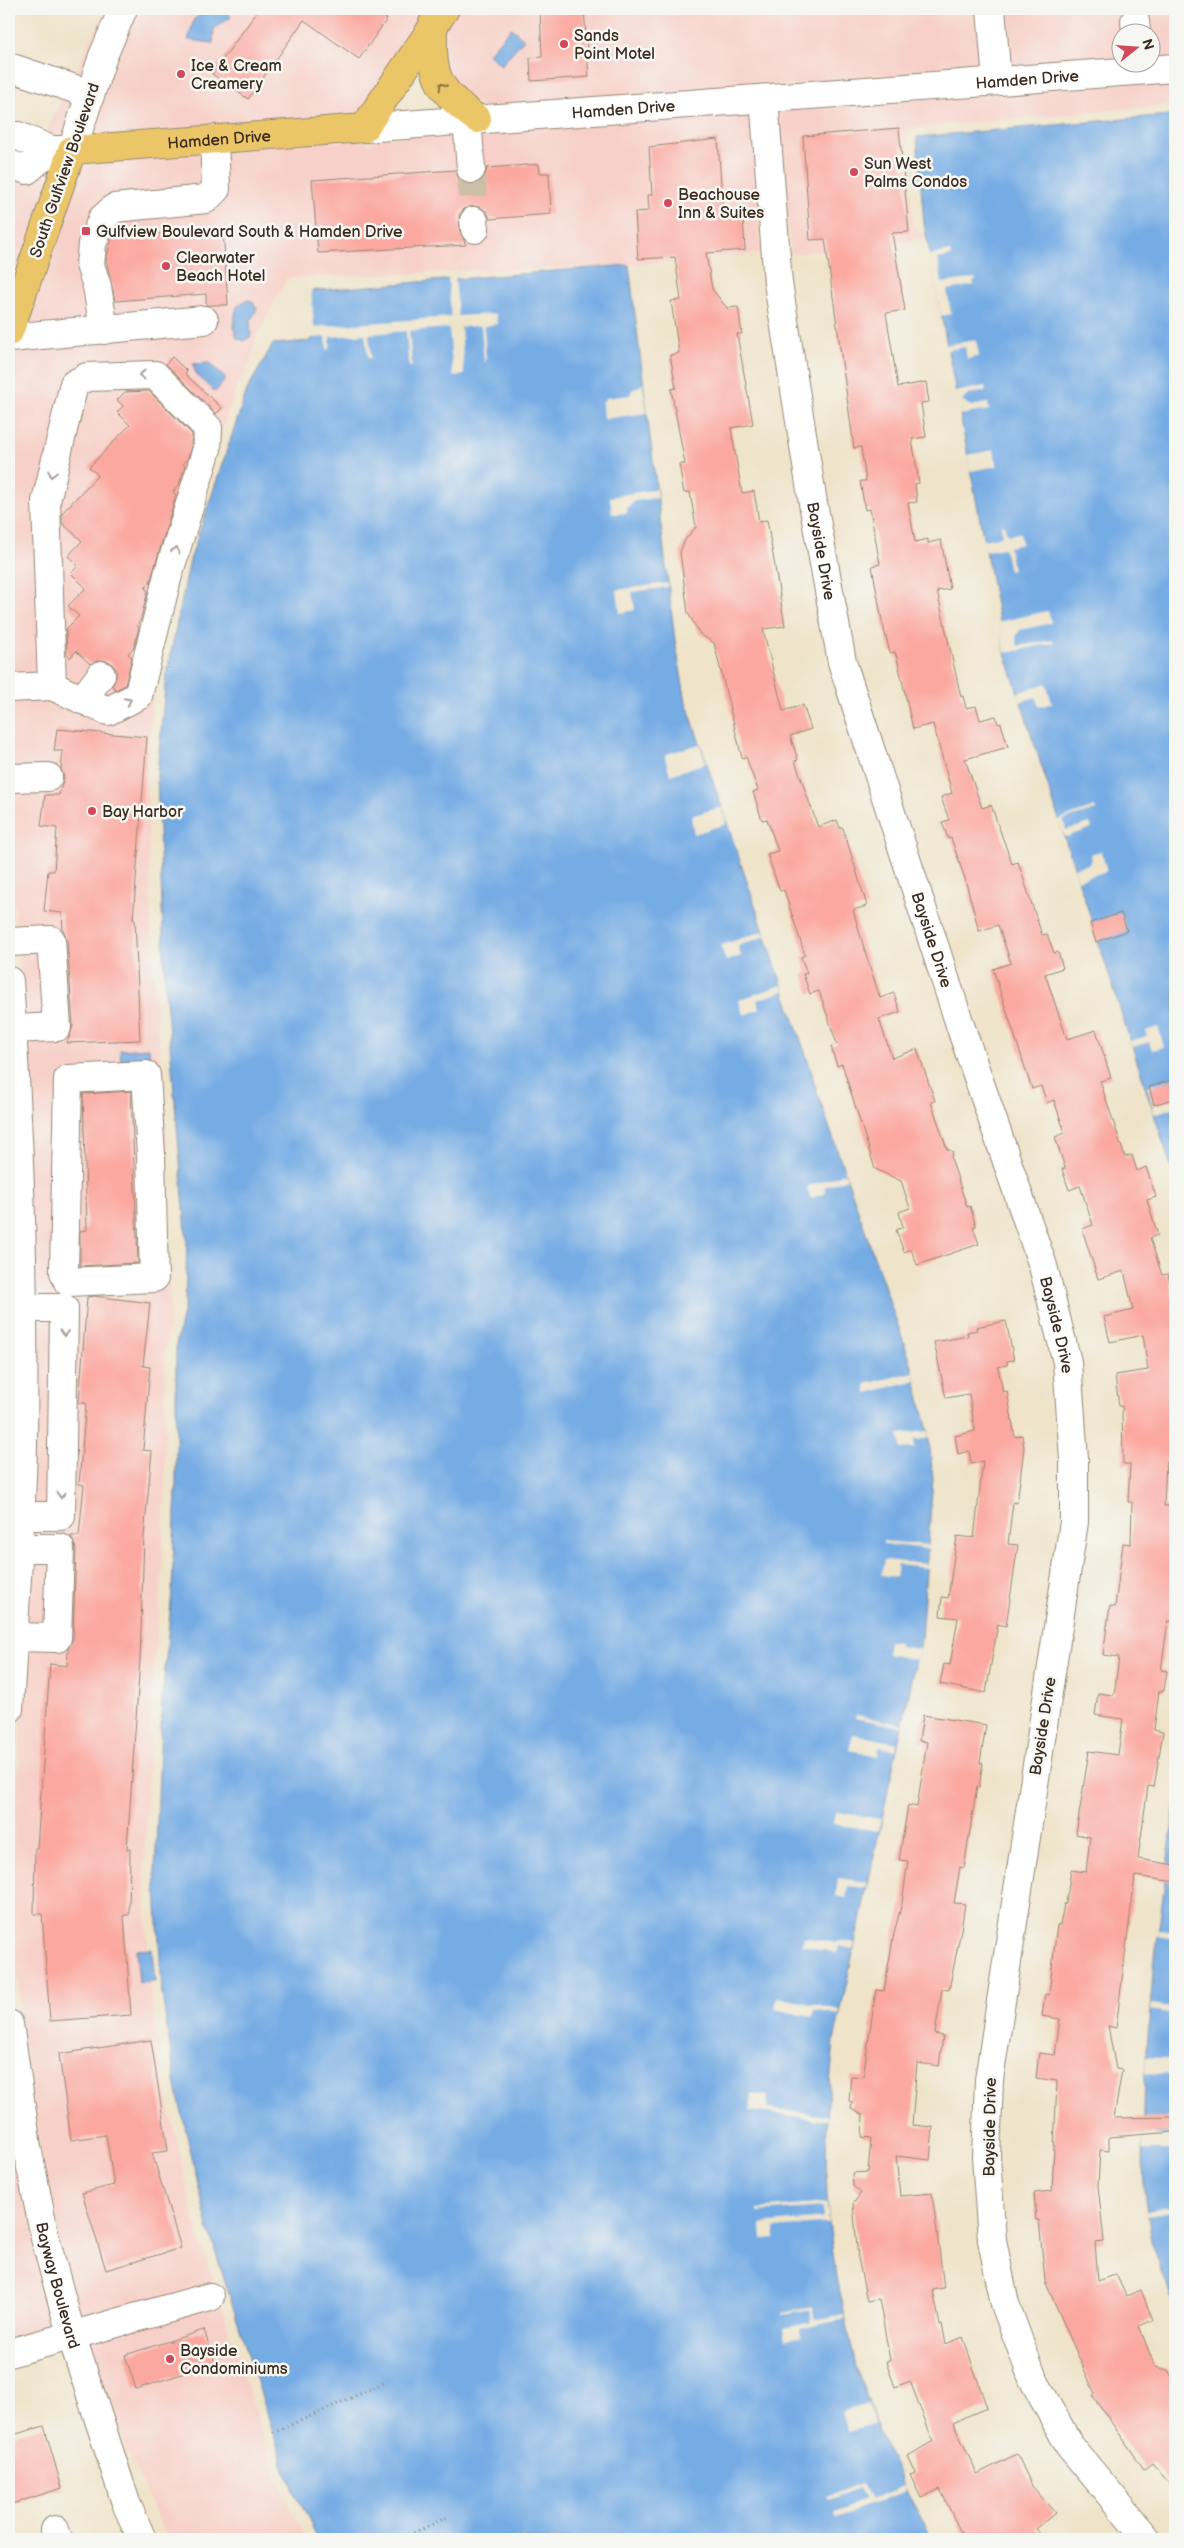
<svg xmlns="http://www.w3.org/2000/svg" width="1184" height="2548" viewBox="0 0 1184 2548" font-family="'Balsamiq Sans',sans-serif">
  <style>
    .built { fill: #f7d1c9 }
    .water { fill: #76ace4; stroke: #586b81 }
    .pier { fill: #efe4ca }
    .building { fill: #fba9a0 }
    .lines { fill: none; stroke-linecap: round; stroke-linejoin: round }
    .minor-tunnel { stroke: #cbbfa8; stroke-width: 28; stroke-dasharray: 28 14; stroke-linecap: butt }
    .minor-casing { stroke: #958774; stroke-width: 30 }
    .major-casing { stroke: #958774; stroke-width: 30 }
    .path { stroke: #958774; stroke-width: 3; stroke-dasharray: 1 4; stroke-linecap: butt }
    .minor { stroke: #fff; stroke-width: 28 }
    .major { stroke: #ebc669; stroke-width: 28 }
    .oneway { stroke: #8a7040 }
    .oneway2 { stroke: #a79f9a }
    .poi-dot { fill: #d1495b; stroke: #f6f6f2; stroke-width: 2 }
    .labels { text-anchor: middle; stroke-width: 5; stroke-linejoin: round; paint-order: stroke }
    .poi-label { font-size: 16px; fill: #3b2a1e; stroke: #f6f6f2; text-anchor: start }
    .street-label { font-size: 16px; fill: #3b2a1e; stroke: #f6f6f2 }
  </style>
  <rect width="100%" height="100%" fill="#f6f6f2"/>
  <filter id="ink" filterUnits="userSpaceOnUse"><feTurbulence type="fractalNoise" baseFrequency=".02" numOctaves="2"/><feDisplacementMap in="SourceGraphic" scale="10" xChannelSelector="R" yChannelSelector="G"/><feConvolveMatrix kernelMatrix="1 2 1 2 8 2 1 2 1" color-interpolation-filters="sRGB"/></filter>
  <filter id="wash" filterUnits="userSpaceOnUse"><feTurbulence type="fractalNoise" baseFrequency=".0096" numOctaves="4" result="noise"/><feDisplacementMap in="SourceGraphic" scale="20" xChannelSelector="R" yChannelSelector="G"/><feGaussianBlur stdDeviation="1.12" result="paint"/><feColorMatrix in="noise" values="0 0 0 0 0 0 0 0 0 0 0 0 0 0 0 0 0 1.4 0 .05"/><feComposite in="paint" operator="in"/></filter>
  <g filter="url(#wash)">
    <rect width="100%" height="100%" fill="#efe4ca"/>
    <g class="built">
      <path d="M106 9H110L59 149 9 295V124L44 136Z"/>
      <path d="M137 9H429L427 12H421V20L358 117 89 137 115 59Z"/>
      <path d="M460 9H979L983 70 482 108 460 90 450 76 445 60 446 26Z"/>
      <path d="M1004 9H1175V56L1152 58V32H1122L1121 60 1009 69Z"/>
      <path d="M1175 80V107L1169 105 913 128 908 132 906 139 913 225 926 238 791 254 778 110Z"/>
      <path d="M752 112 761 253 629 265 287 278 255 340 250 364 236 388 180 558 155 675 146 776 154 987 168 1148 170 1323 165 1346V1489L161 1591 151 1701 144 1871 151 1995 165 2089 197 2231 277 2479 306 2539H167L108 2406 84 2330 57 2235 41 2151 22 2032 13 1925V1841L26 1645 28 1071 9 843V372L81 160 361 140 369 144 372 139Z"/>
      <path d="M9 1222 10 1447 9 1476Z"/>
      <path d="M9 2112 56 2326 9 2341Z"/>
    </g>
    <g class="water">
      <path d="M209 9H225L231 17 214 29 213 43 188 40 194 19Z"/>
      <path d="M511 28 524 39 501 65 488 54Z"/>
      <path d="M1169 115 1175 160V1179L1005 653 924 223 917 137Z"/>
      <path d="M629 265 675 640 686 702 812 1073 813 1080 911 1363 928 1431 933 1478 921 1638 834 2041 827 2116 826 2169 828 2215 835 2268 856 2367 880 2435 906 2491 933 2539H318L287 2476 208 2228 176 2087 162 1994 155 1871 162 1701 172 1591 176 1489V1345L185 1303 187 1244 165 986 157 775 166 676 190 560 247 390 273 344 312 341 308 291Z"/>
      <path d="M247 300 252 301 257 309 250 322 251 336 244 341 237 338C232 329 234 315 238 305Z"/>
      <path d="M209 363 226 379 215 392 196 374 193 364Z"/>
      <path d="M149 1048 150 1063 121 1064 120 1050Z"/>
      <path d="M1175 1805V2308L1153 2246 1144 2193 1143 2150 1145 2073 1153 1972Z"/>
      <path d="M152 1949 155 1982 139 1983 136 1950Z"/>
    </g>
    <g class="pier">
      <path d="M950 251 951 256 938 259 942 283 975 278 976 281H973L974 285 947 290 951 314 941 316 929 255Z"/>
      <path d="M455 276 458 316 496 314 497 324 484 326 486 361 484 362 481 326 461 327 464 375 453 376 449 328 409 331 412 366 409 367 406 331 369 334 371 358H368L365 334 330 337V349H327L326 337 309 338 307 288H311L314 327 451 317 448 277Z"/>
      <path d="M976 340 979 356 967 359 965 347 947 350 946 345Z"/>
      <path d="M643 384 647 413 603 419 602 403 606 398 630 395 632 390Z"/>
      <path d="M985 386 986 391 969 394 962 401 971 406 988 403 989 410 959 415 955 392Z"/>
      <path d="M994 450 997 466 970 471 967 455Z"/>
      <path d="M656 489 657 498 634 501 627 508V513L612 514 610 497Z"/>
      <path d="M1004 524 1007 535 1020 533 1022 544 1009 547 1013 570 1009 571 1004 548 985 551 983 540 1002 536 1001 525Z"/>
      <path d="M667 583 668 587 632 592 635 610 620 613 617 590Z"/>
      <path d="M1048 611 1051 623 1020 630 1016 637 1018 646 1053 640 1054 643 1005 653 998 622Z"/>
      <path d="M1046 683 1052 703 1039 707 1036 697 1020 702 1017 693Z"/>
      <path d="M700 744 706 763 670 775 665 757 667 754Z"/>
      <path d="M721 807 726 824 694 834 691 816Z"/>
      <path d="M1095 807 1096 810 1063 820 1066 830 1090 823 1092 828 1066 837 1064 835 1058 820Z"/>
      <path d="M1101 851 1107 871 1078 880 1074 868 1089 864 1092 859 1090 854Z"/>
      <path d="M763 931 765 936 738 946 741 956 726 961 721 947 722 945Z"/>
      <path d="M782 985 784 991 757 1000 760 1009 743 1015 739 1001 741 999Z"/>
      <path d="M1158 1027 1164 1047 1152 1050 1149 1042 1132 1047 1130 1041 1147 1036 1146 1031Z"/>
      <path d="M1175 1077 1149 1088 1154 1105 1175 1098V1107L1154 1114 1147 1086Z"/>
      <path d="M845 1173 847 1179 824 1187 826 1193 811 1198 807 1188 809 1186Z"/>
      <path d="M914 1372 916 1380 867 1393 865 1384Z"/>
      <path d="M928 1431 929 1438 914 1440 915 1448 901 1449 899 1434Z"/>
      <path d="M883 1541 928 1545V1549L883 1544Z"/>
      <path d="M884 1560 927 1564V1568L898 1565 896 1577 881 1575Z"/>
      <path d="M889 1641 899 1642V1646L919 1649 917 1660 887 1654Z"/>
      <path d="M856 1715 902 1724 901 1727 855 1718Z"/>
      <path d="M853 1734 897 1743 896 1750 879 1747 878 1756 849 1750Z"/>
      <path d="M837 1812 881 1819 878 1831 833 1824 835 1813Z"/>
      <path d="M838 1878 867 1882 866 1888 848 1886 846 1898 836 1896Z"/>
      <path d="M1158 1930 1175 1932V1939L1157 1936Z"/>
      <path d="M804 1937 836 1943 837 1940 855 1943 853 1949 839 1946 837 1953 802 1945Z"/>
      <path d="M777 1997 840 2010 839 2015 814 2010 812 2017 774 2009Z"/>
      <path d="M1174 1997 1175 2014 1150 2010 1151 2004 1172 2007Z"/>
      <path d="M1146 2057 1175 2059V2075L1145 2073Z"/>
      <path d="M752 2094 768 2096 767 2109 827 2116V2121L750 2111Z"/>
      <path d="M1170 2131H1173V2150H1143V2134L1170 2135Z"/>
      <path d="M827 2203 829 2223 775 2228V2238L762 2239 761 2224 824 2218 823 2207 758 2212 757 2209Z"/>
      <path d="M1175 2206V2223H1173L1171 2212 1147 2216V2211Z"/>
      <path d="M812 2307 815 2320 844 2314 845 2319 800 2329 801 2337 786 2340 784 2328 812 2322 810 2310 783 2315V2313Z"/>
      <path d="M868 2404 875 2423 848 2431 842 2412Z"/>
      <path d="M862 2483 869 2500 904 2486 906 2491 836 2518 834 2512 864 2500 859 2488 829 2500 827 2497Z"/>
    </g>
    <g id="blocks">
      <g class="building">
        <path d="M259 9H372L387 19 359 59 304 20 248 99 212 74Z"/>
        <path d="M540 9H584L589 77 531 81 530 58 542 57Z"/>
        <path d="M899 128 909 232 892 233 905 310 886 313 898 387 926 382 929 402 921 403 926 437 912 439 919 483 915 484 917 502 908 503 915 542 928 539V543L941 540 950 589 937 591 961 697 963 696 966 708 976 706 980 720 996 716 998 724 1001 723 1008 747 965 759 982 808 991 805 1012 864 1018 862 1042 935 1047 934 1054 953 1058 952 1063 968 1045 974 1067 1039 1096 1030 1111 1078 1100 1081 1125 1157 1132 1155 1137 1171 1146 1167 1156 1197 1147 1200 1158 1235 1150 1238 1162 1275 1168 1274 1175 1307V1463H1166L1164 1506H1175V1622L1168 1621 1161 1670 1167 1671 1164 1691H1159L1154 1730 1163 1732 1154 1787 1148 1786 1138 1859 1175 1865V1882L1135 1876 1116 2028 1108 2026 1116 2069 1122 2070 1114 2118 1175 2117V2132L1109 2137V2151L1100 2150 1098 2186 1104 2241 1095 2242 1098 2281 1116 2274 1126 2296 1141 2290 1153 2320 1139 2326 1155 2367 1168 2370 1172 2377 1170 2391 1175 2403V2490L1152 2463 1144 2469 1093 2396 1095 2394 1045 2281 1039 2220H1036L1034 2193 1052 2191 1057 2081 1036 2078 1039 2053 1055 2055 1060 2019 1042 2016 1045 1994 1049 1995 1057 1925H1060L1064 1904H1066L1071 1870 1086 1872 1090 1837 1076 1834 1089 1751 1118 1755 1123 1719 1095 1715 1098 1693 1114 1695 1119 1657 1103 1655 1110 1606 1115 1607 1123 1543 1131 1544 1132 1502H1128L1130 1464H1123L1122 1406H1119L1115 1375 1148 1370 1143 1335 1110 1342 1104 1317 1133 1310 1124 1271 1098 1279 1082 1229 1093 1225 1080 1186 1069 1190 1062 1169 1065 1168 1055 1137 1065 1133 1054 1100 1047 1103 1041 1086 1032 1089 993 969 1011 963 998 925 979 931 965 879 951 838 948 839 942 822 949 820 941 797 952 793 933 724 913 729 897 658 895 652 890 653 882 621 872 566 880 564 870 509 865 510 860 481H866L861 447 854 448 825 239 810 240 803 136Z"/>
        <path d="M718 139 723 216 743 214 745 250 706 253 712 289 727 308 738 307 742 334H737L753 424 731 428 742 493 754 491 759 522 767 520 785 626 763 629 783 711 803 705 811 729 790 736 798 760 795 761 818 827 837 820 840 828H843L867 906 853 910 864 948 880 998 894 993 900 1012 879 1019 892 1058 917 1049 935 1101 931 1102 947 1149 953 1152 951 1158 967 1207 970 1206 976 1226 973 1227 979 1244 917 1265 911 1249 904 1252 896 1230 903 1227 899 1212 910 1208 901 1181 875 1169 842 1064 837 1066 831 1046 837 1044 819 991 810 994 803 974 807 973 801 957 805 955 784 890 780 891 767 854 778 851 767 819 762 820 753 792 758 790 746 757 742 758 714 643 700 634 688 613 680 552 685 540 696 527 690 492 684 493 679 464H685L671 389 676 388 670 355 679 353 671 301 681 300 675 257 638 259 635 212 649 211 648 195H652L649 147Z"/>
        <path d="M539 164 540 173H549L551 214 490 219 487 212 480 207 472 206 464 209 459 215 460 231 466 245 318 253 312 180 455 170 458 178 464 183 472 185 480 182 485 175 487 168Z"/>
        <path d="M223 229 228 305H206V294L115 301 106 259 112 237Z"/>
        <path d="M172 357 187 371 185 374 222 408 216 414 166 364Z"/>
        <path d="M149 391 192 434 191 446 188 458 183 463 185 466 179 485 173 492 176 495 150 583 145 588 148 591 140 621 137 625 139 627 134 647 128 654 132 657 125 685 116 690 112 686 116 677V669L110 662 102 660 90 664 76 651 70 658 67 654 66 629 79 616 68 606 86 588 71 573 78 566 68 556 82 541 62 523V513L98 475 89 467 130 425 117 412 123 406 117 400 125 392Z"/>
        <path d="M57 729 147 737 133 919H135L140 1040 67 1043 73 1026 67 939 63 930 62 913 44 911 48 871H54L57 828 41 826 45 795H59L64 777 61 769 63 751H54Z"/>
        <path d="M1121 913 1127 931 1096 942 1090 923Z"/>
        <path d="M1175 1079V1098L1154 1105 1149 1087Z"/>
        <path d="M131 1091 138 1263 80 1266V1231L87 1230 83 1094Z"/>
        <path d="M94 1296 150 1303 143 1366 150 1367 143 1450 152 1451 144 1536 140 1660 127 1849H130L129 1915H124L131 2015 50 2021 42 1914H34L35 1849H37L50 1664 67 1666 68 1649 73 1639 76 1549 71 1536H79L84 1485 79 1484 86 1403H79L87 1297Z"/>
        <path d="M1006 1321 1014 1360 1007 1361V1365L998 1367 1003 1392 1007 1391 1015 1437 1022 1435 1024 1448 1017 1503 1013 1502 1008 1544 1018 1545 1006 1626 998 1624 986 1693 940 1684 944 1664 950 1665 958 1618 940 1616 942 1597 948 1598 957 1536 974 1538 983 1461 971 1464 969 1451 958 1454 955 1436 975 1431 969 1394 946 1398 934 1342 968 1336 967 1332 977 1330 976 1327Z"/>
        <path d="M923 1715 986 1725 980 1763H983L979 1787 977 1786 964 1868 960 1867 954 1903 965 1904 961 1930 949 1990 942 1989 935 2034 943 2036 939 2066 917 2063 912 2125 933 2127 930 2160 896 2156 900 2196 932 2193 944 2288 933 2290 940 2325 942 2324 946 2344 963 2337 987 2408 953 2422 977 2474 1017 2454 1032 2486 1055 2513 1036 2529 1045 2539H964L940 2489 921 2498 910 2475 916 2473 908 2456 933 2441 910 2381 895 2387 886 2362 890 2360 879 2299 867 2301 858 2258 853 2204 861 2193 853 2186 852 2173 868 2172 871 2138 862 2137 863 2115 851 2109 852 2102 849 2101 851 2076 863 2077 876 1990 884 1991 894 1933 902 1903 908 1861 899 1860 908 1805 917 1807 927 1742 919 1741Z"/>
        <path d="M151 2040 168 2151 152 2153 181 2248 106 2270 82 2193 114 2185 106 2135 71 2140 59 2054Z"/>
        <path d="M204 2330 215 2363 136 2389 125 2355Z"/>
        <path d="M44 2426 62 2488 9 2505V2436Z"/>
      </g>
    </g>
  </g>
  <g filter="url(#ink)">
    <use href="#blocks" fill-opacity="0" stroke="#958774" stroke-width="1"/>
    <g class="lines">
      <path class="minor-tunnel" d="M471 169 474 221"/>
      <defs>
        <g id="minor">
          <path d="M991 9 997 81"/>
          <path d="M1135 21 1136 32"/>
          <path d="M9 67 90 94"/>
          <path id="s1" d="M764 99 778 283 813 503 842 662 963 1034 1043 1266 1067 1362 1074 1459V1522L989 2080 986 2157 992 2240 1005 2304 1033 2379 1069 2445 1147 2539"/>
          <path d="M467 120 471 169"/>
          <path id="s2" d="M364 128 1175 68"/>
          <path d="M18 136 51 150H72L103 56 123 9"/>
          <path d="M9 164 27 170 51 150"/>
          <path d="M474 221 475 229"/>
          <path d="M104 330 97 286 90 265 92 244 102 219 114 208 206 199 216 189 214 139"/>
          <path d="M9 338 204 320"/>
          <path d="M9 688 52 686 108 711 138 696 168 575 207 449 208 428 155 375 87 377 74 384 46 501 52 686"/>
          <path d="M82 700 101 675"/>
          <path d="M9 778 48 777"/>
          <path d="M9 942 51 940 57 1027 12 1029"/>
          <path d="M9 981C20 1136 25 1290 23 1445 21 1533 14 1621 9 1709"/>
          <path d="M146 1075 151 1155 154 1278 68 1282 64 1272 68 1079Z"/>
          <path d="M19 1516H61L64 1308H23"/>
          <path d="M13 1637 57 1638 60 1548H18"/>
          <path id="s3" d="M9 2024 27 2147 45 2238 71 2334 126 2503 142 2539"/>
          <path d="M9 2353 210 2297"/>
          <path d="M55 2530 58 2539"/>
        </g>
        <g id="major">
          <path d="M433 23C432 78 434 86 477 119"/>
          <path id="s4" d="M9 332 72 150 364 128 445 9"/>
        </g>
      </defs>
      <use href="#minor" class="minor-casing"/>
      <use href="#major" class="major-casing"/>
      <g class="path">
        <path d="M273 2433 384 2383"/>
        <path d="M400 2539 448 2517"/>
      </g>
      <use href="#minor" class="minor"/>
      <use href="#major" class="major"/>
    </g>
    <defs><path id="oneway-chevron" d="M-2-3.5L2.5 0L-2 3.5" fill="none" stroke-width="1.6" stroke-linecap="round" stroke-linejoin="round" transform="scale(1.25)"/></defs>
    <use class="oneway" href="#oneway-chevron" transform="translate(442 86) rotate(-123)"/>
    <g class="oneway2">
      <use href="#oneway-chevron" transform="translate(142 375) rotate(-180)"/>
      <use href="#oneway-chevron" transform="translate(52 474) rotate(103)"/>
      <use href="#oneway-chevron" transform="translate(176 550) rotate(-73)"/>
      <use href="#oneway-chevron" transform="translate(128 701) rotate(-27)"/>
      <use href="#oneway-chevron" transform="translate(64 1333) rotate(91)"/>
      <use href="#oneway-chevron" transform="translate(61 1495) rotate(91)"/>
    </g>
  </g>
  <g class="poi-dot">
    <circle cx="564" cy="44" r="5"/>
    <circle cx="181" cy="74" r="5"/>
    <circle cx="854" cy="172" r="5"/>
    <circle cx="668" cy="203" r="5"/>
    <rect x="81" y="226" width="10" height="10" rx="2.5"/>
    <circle cx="166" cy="266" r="5"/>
    <circle cx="92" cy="811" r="5"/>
    <circle cx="170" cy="2359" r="5"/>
  </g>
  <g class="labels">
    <g class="poi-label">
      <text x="574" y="41">Sands<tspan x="574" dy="18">Point Motel</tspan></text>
      <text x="191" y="71">Ice &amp; Cream<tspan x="191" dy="18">Creamery</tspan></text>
      <text x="864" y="169">Sun West<tspan x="864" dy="18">Palms Condos</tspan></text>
      <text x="678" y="200">Beachouse<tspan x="678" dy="18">Inn &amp; Suites</tspan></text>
      <text x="96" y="237">Gulfview Boulevard South &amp; Hamden Drive</text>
      <text x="176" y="263">Clearwater<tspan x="176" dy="18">Beach Hotel</tspan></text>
      <text x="102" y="817">Bay Harbor</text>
      <text x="180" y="2356">Bayside<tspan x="180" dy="18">Condominiums</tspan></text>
    </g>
    <g class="street-label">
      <text dy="6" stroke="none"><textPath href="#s2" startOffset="665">Hamden Drive</textPath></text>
      <text dy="6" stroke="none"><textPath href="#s2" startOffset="260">Hamden Drive</textPath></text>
      <text dy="6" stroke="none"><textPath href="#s4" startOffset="340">Hamden Drive</textPath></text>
      <text transform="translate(64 170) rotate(-71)" y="6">South Gulfview Boulevard</text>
      <text dy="6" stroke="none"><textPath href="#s1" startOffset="456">Bayside Drive</textPath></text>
      <text dy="6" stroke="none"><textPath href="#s1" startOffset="861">Bayside Drive</textPath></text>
      <text dy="6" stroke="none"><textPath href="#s1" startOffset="1266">Bayside Drive</textPath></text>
      <text transform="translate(1042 1726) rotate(-81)" y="6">Bayside Drive</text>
      <text transform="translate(989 2127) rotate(-89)" y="6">Bayside Drive</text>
      <text dy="6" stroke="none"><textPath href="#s3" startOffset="266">Bayway Boulevard</textPath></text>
    </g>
  </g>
  <rect width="1184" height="2548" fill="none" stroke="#f6f6f2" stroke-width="30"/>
  <g transform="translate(1136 48) rotate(73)"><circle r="24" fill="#f6f6f2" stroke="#aba49d"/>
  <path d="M0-4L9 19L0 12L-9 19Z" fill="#d1495b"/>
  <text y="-8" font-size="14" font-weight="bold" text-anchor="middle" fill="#3b2a1e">N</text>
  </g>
</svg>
